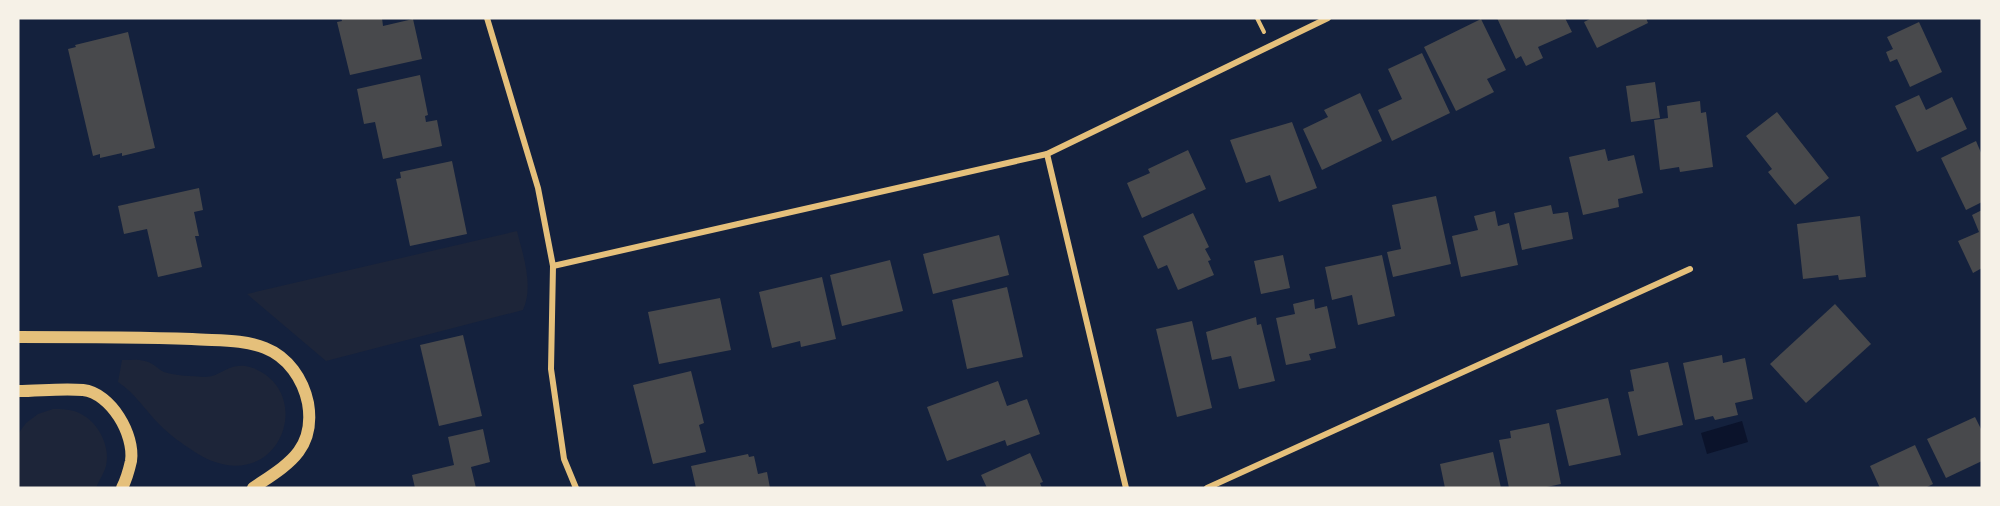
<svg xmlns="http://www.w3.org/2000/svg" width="2000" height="506" viewBox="0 0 2000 506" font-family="'Fira Sans Condensed',sans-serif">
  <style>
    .green { fill: #1d2539 }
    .water { fill: #0b132b }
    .building { fill: #48494c }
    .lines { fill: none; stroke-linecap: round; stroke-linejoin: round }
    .path { stroke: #e5c07b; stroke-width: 4 }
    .minor { stroke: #e5c07b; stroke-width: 6 }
    .secondary { stroke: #e5c07b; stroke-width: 12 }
  </style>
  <rect width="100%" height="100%" fill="#14213d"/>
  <g class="green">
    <path d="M517 231C523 255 534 286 523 310L326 361 247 294Z"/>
    <path d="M122 360C129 360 138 359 145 361 152 362 158 369 164 372 175 376 193 376 205 377 223 377 229 360 253 368 314 391 283 488 212 461 197 455 170 436 159 424 145 410 135 393 118 382Z"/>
    <path d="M53 409C62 409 72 409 81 414 98 422 111 447 106 466 104 473 99 481 96 488H19L18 434 26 423 38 414Z"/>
  </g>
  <path class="water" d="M1742 421 1748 442 1707 454 1701 433Z"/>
  <g class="building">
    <path d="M341 18H382L383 26 413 19 422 59 350 75 337 22 342 21Z"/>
    <path d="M1497 18H1565L1572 32 1538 47 1543 58 1526 66 1521 56 1516 59Z"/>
    <path d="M1592 18H1646L1648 23 1597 48 1584 22Z"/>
    <path d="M1481 19 1506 70 1487 79 1494 92 1456 111 1424 47Z"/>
    <path d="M1919 22 1942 72 1910 87 1897 59 1890 62 1886 52 1893 49 1887 37Z"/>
    <path d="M128 32 155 148 122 156V153L100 158V154L93 156 68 49 76 47 75 45Z"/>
    <path d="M1422 53 1450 113 1392 141 1378 110 1402 99 1388 69Z"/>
    <path d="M420 75 428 115 425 116 426 122 437 120 442 146 383 159 375 122 364 124 357 89Z"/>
    <path d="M1655 82 1660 118 1631 122 1626 86Z"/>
    <path d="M1360 93 1382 141 1322 170 1303 129 1328 117 1324 110Z"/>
    <path d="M1919 95 1926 110 1952 97 1967 129 1917 152 1895 106Z"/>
    <path d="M1700 101 1701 113 1706 112 1713 167 1680 172 1679 167 1660 170 1654 120 1668 118 1667 106Z"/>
    <path d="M1777 112 1829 178 1795 205 1768 172 1772 169 1746 136Z"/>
    <path d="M1292 122 1317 188 1279 202 1270 175 1246 183 1230 140Z"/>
    <path d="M1976 141 1982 155V202L1966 210 1941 158Z"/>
    <path d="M1605 149 1608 161 1634 155 1643 193 1618 199 1619 207 1583 215 1569 157Z"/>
    <path d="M1188 150 1206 189 1142 218 1127 183 1150 173 1148 169Z"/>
    <path d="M452 161 467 234 410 246 396 179 401 178 400 172Z"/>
    <path d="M199 188 203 210 194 212 199 236H195L202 267 158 277 147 229 124 234 118 206Z"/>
    <path d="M1436 196 1451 264 1393 277 1387 252 1401 249 1392 205Z"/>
    <path d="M1551 205 1553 214 1568 212 1573 239 1522 250 1514 213Z"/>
    <path d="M1982 210V268L1973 273 1958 241 1979 232 1972 215Z"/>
    <path d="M1495 211 1498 226 1509 223 1518 265 1461 277 1452 236 1478 230 1474 216Z"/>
    <path d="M1193 213 1209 247 1205 249 1211 260 1208 261 1214 275 1178 290 1167 265 1158 269 1143 236Z"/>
    <path d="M1860 216 1866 277 1839 280 1838 275 1803 279 1797 224Z"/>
    <path d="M999 235 1009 275 933 294 923 254Z"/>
    <path d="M1283 255 1290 288 1261 294 1254 261Z"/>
    <path d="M1382 255 1395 316 1358 325 1352 295 1332 300 1325 267Z"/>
    <path d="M890 260 903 311 842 326 830 275Z"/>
    <path d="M822 277 836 339 801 347 800 341 772 348 759 292Z"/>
    <path d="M1007 287 1023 357 967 369 952 300Z"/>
    <path d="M720 298 731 350 659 364 648 312Z"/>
    <path d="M1314 299 1315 309 1327 306 1336 348 1309 354 1311 360 1286 365 1276 318 1295 314 1293 304Z"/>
    <path d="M1835 304 1871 344 1806 403 1770 364Z"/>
    <path d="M1256 317 1257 325 1261 324 1275 381 1239 389 1231 356 1212 360 1206 332Z"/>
    <path d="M1192 321 1212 408 1177 417 1156 329Z"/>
    <path d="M463 335 482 416 439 426 420 345Z"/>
    <path d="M1722 355 1723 363 1745 358 1753 399 1735 403 1738 415 1715 420 1713 416 1695 420 1683 363Z"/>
    <path d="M1668 362 1683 425 1638 436 1628 392 1634 391 1630 370Z"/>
    <path d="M691 371 704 423 699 425 706 452 653 464 633 385Z"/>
    <path d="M998 381 1007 406 1027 399 1040 434 1007 446 1005 440 947 461 927 407Z"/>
    <path d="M1608 398 1621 455 1569 466 1556 410Z"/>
    <path d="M1975 417 1982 431V461L1946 478 1927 439Z"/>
    <path d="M1549 423 1561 484 1542 488H1509L1499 440 1511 438 1510 431Z"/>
    <path d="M483 429 490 462 471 467 476 488H415L412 475 454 465 448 437Z"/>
    <path d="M1915 445 1933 484 1925 488H1880L1870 466Z"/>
    <path d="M1493 452 1501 488H1445L1440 464Z"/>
    <path d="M1030 453 1043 482 1040 483 1042 488H987L981 475Z"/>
    <path d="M748 454 749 457 754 456 758 474 767 472 770 488H696L691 466Z"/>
  </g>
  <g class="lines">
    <path class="path" d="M1257 18 1264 32"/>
    <g class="minor">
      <path d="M487 18 538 188 553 266 551 369 564 459 576 488"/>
      <path d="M1047 154 1126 488"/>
      <path d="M553 266 1047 154 1328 18"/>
      <path d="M1207 488 1690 269"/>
    </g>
    <g class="secondary">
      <path d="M18 337C76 337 134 337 192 339 216 341 243 339 265 348 288 357 303 379 308 403 316 450 287 465 253 488"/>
      <path d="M18 391C39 391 62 388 83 390 111 393 135 435 131 461 129 470 126 480 122 488"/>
    </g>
  </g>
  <rect width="2000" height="506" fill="none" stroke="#f6f1e7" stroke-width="39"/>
</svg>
